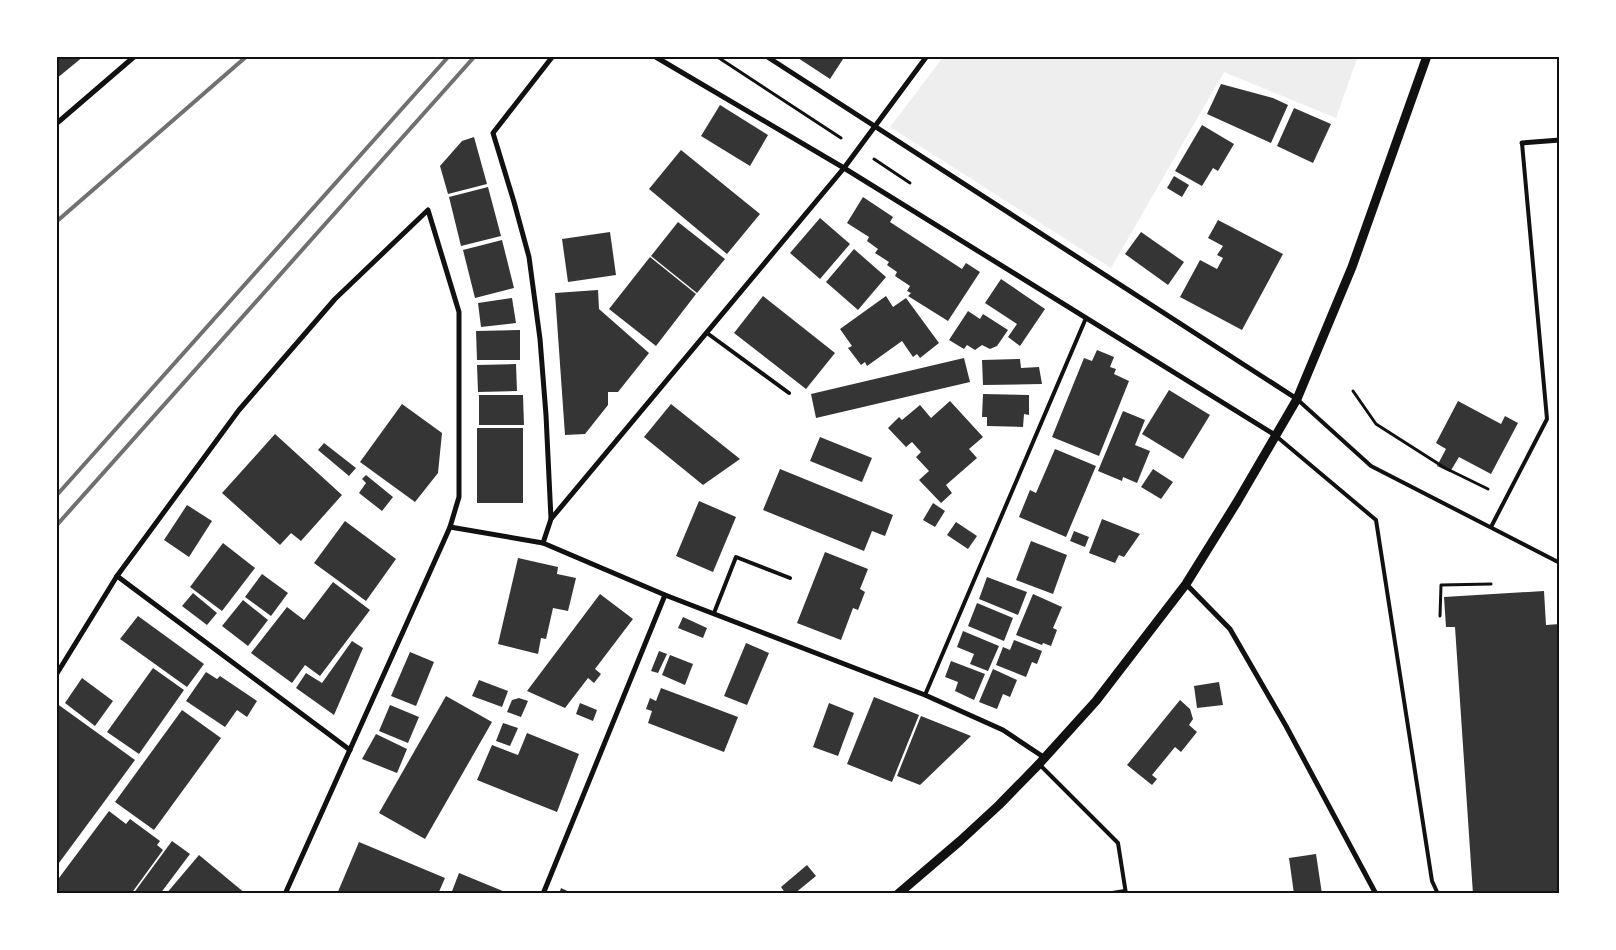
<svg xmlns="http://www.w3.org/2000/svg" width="1616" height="950" viewBox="0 0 1616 950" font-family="'Varela Round',sans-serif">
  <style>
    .green { fill: #eee }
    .building { fill: #353535 }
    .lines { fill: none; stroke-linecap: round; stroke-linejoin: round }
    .path { stroke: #111; stroke-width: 3 }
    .service { stroke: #111; stroke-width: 4 }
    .minor { stroke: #111; stroke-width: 5 }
    .tertiary { stroke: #111; stroke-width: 9 }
    .rail { stroke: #707070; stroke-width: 4 }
    .neatline { fill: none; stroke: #111; stroke-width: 2 }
  </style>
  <rect width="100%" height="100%" fill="#fff"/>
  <path class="green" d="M944 56H1358L1336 118 1224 72 1111 268 890 127Z"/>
  <g class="building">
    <path d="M56 56H84L56 79Z"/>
    <path d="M795 56H845L830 79Z"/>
    <path d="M1221 84 1273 98 1288 105 1271 143 1207 114Z"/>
    <path d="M720 105 768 135 750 166 701 136Z"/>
    <path d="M1294 108 1331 124 1313 163 1277 146Z"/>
    <path d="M1202 125 1234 144 1218 171 1213 168 1202 186 1175 171Z"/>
    <path d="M474 137 487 184 448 194 440 166 462 141Z"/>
    <path d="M681 150 760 214 727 254 649 189Z"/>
    <path d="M1174 176 1189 185 1182 197 1167 188Z"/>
    <path d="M488 187 501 236 461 246 449 197Z"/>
    <path d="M863 197 893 217 890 222 962 269 966 263 980 272 948 321 908 296 911 293 907 291 910 286 895 276 897 272 887 265 889 262 875 253 878 249 867 241 869 237 847 223Z"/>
    <path d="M820 218 850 244 820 279 790 253Z"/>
    <path d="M1218 220 1283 254 1242 330 1180 297 1200 260 1217 269 1223 258 1217 255 1223 246 1208 238Z"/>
    <path d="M678 222 725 259 697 293 651 256Z"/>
    <path d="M610 232 616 275 568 282 562 239Z"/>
    <path d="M1141 232 1184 262 1168 285 1125 254Z"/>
    <path d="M502 240 514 288 475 298 463 250Z"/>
    <path d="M854 249 886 277 858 310 826 282Z"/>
    <path d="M650 257 696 294 656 346 609 309Z"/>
    <path d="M1001 279 1045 309 1020 346 1008 337 1017 324 985 303Z"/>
    <path d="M598 290 599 309 649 353 618 392H608V405L585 434 565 435 555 293Z"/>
    <path d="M763 296 835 353 806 389 734 333Z"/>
    <path d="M886 296 893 307 906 298 939 343 920 358 917 354 913 357 902 341 867 366 865 362 861 365 848 348 852 346 840 329Z"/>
    <path d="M512 298 516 323 481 327 478 303Z"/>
    <path d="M968 311 980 319 983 314 1008 330 997 346 990 349 982 345 975 350 967 345 964 349 949 340Z"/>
    <path d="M520 330V360H477L476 331Z"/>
    <path d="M1097 350 1114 357 1110 367 1116 369 1114 374 1129 381 1099 456 1052 437 1084 358 1092 361Z"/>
    <path d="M964 358 970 382 816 418 811 394Z"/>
    <path d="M1020 359 1021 368 1039 367 1042 384 983 385 982 360Z"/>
    <path d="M516 364 517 391 478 392 477 365Z"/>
    <path d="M1169 390 1210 415 1183 459 1142 434Z"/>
    <path d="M983 394 1029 395V415L1024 414 1023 427 987 426V417H982Z"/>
    <path d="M479 395H523L524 425H479Z"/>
    <path d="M950 401 983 437 969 449 977 458 946 485 952 493 941 503 919 480 929 471 916 457 921 452 912 442 906 447 888 428 899 417 902 420 920 405 931 418Z"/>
    <path d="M1458 401 1501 424 1505 416 1518 423 1491 474 1459 457 1450 472 1437 466 1446 449 1436 443Z"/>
    <path d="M402 404 442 433 438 473 415 502 360 462Z"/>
    <path d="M671 404 740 459 703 485 644 437Z"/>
    <path d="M1123 411 1145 420 1135 445 1150 451 1137 483 1123 477 1122 481 1098 471Z"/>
    <rect x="477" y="428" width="46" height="75"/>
    <path d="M275 434 342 495 301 541 291 533 280 545 222 493Z"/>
    <path d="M820 437 872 458 862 482 810 461Z"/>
    <path d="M324 443 356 468 349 476 318 450Z"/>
    <path d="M1055 449 1096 466 1066 537 1019 517 1030 490 1036 493Z"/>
    <path d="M780 469 893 515 885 536 872 531 864 551 763 510Z"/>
    <path d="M1153 469 1173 482 1161 499 1141 487Z"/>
    <path d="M366 475 393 497 382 511 359 493 366 483 362 479Z"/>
    <path d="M699 501 736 517 713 572 676 556Z"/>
    <path d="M933 503 945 511 935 527 923 520Z"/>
    <path d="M187 505 212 521 189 557 164 540Z"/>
    <path d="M1102 519 1140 534 1124 557 1119 555 1115 563 1089 553Z"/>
    <path d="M345 521 396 559 366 601 314 563Z"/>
    <path d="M956 522 977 536 968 549 947 535Z"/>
    <path d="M1074 531 1089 537 1085 547 1070 541Z"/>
    <path d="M1031 541 1067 555 1053 594 1016 580Z"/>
    <path d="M223 543 255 568 222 611 190 587Z"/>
    <path d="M825 552 868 569 860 589 865 592 858 610 853 608 841 640 797 623Z"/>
    <path d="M518 558 558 567 557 574 576 578 568 611 553 608 546 639 541 638 538 654 498 644Z"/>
    <path d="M262 574 288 593 271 616 245 597Z"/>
    <path d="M987 577 1027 592 1018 615 979 599Z"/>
    <path d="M333 582 370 610 320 676 305 665 292 683 251 653 287 607 304 620Z"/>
    <path d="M1544 591 1546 625 1560 624V894H1473L1455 627H1446L1444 597Z"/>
    <path d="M193 593 217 613 207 625 182 606Z"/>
    <path d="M600 594 633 619 595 669 601 674 594 683 588 678 565 708 527 691Z"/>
    <path d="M1033 594 1062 607 1053 628 1057 630 1051 646 1043 643 1042 645 1016 635Z"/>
    <path d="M243 600 268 620 248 646 222 626Z"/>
    <path d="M977 603 1013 618 1004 641 968 626Z"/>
    <path d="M138 616 204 664 187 687 120 639Z"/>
    <path d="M683 617 707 628 703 638 678 628Z"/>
    <path d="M963 631 999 646 988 671 970 664 974 654 957 647Z"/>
    <path d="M1014 640 1042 651 1037 664 1032 662 1026 677 996 665 1003 647 1010 650Z"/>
    <path d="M352 641 363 648 334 715 296 688 306 673 322 683Z"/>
    <path d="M746 643 769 653 747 705 724 696Z"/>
    <path d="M659 651 667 654 658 673 651 671Z"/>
    <path d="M410 652 434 662 416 706 391 696Z"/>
    <path d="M670 655 693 664 685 685 662 675Z"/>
    <path d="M951 661 985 674 974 700 955 691 958 682 945 677Z"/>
    <path d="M153 668 184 690 139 754 107 732Z"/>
    <path d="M993 669 1017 680 1010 697 1003 694 997 709 979 702Z"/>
    <path d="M206 672 217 679 220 676 257 701 247 717 237 710 225 727 186 701Z"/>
    <path d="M82 678 113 701 95 726 65 703Z"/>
    <path d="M479 680 508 691 502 707 472 696Z"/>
    <path d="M1219 682 1223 705 1197 708 1194 686Z"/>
    <path d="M661 688 738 717 724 752 648 723 652 711 646 709 650 698 656 701Z"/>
    <path d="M446 696 492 722 425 839 379 813Z"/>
    <path d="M874 697 919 715 892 782 847 764Z"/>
    <path d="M519 698 528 701 521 717 507 712 512 700Z"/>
    <path d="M1180 700 1190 709 1193 719 1189 725 1197 732 1181 752 1175 747 1152 775 1157 779 1152 785 1127 765Z"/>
    <path d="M56 703 135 760 56 867Z"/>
    <path d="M580 703 597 710 593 721 576 714Z"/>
    <path d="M829 703 854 713 838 756 813 747Z"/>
    <path d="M390 705 419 717 408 743 379 731Z"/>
    <path d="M182 710 221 738 154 830 115 802Z"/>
    <path d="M921 716 971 736 920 785 897 776Z"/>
    <path d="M503 723 518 728 510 746 496 741Z"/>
    <path d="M527 733 579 754 557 812 477 780 492 745 518 755Z"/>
    <path d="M376 734 407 749 397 773 362 759Z"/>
    <path d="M109 811 126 824 130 819 160 841 157 845 163 850 131 894H56V882Z"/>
    <path d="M172 841 190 854 160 894H133Z"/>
    <path d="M359 842 445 878 438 894H337Z"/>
    <path d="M1316 854 1322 894H1294L1289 858Z"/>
    <path d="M199 855 246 894H166Z"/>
    <path d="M807 865 816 876 794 894H786L781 887Z"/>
    <path d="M459 873 510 894H451Z"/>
    <path d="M561 888 574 894H559Z"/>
  </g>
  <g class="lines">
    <g class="path">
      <path d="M716 56 841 138"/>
      <path d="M874 159 910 183"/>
      <path d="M1353 391 1376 424 1445 468 1488 489"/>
      <path d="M1440 616 1441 585 1491 584"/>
    </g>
    <g class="service">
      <path d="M707 333 789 393"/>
      <path d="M1298 400 1371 466 1560 563"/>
      <path d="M1276 436 1376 520 1432 881 1438 894"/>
      <path d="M1491 527 1547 419 1522 143"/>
      <path d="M714 613 736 557 790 578"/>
      <path d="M925 695 1086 318"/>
      <path d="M1039 764 1118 843 1126 894"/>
      <path d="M1106 894 1125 891"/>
    </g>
    <g class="minor">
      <path d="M654 56 844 168 1275 435"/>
      <path d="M766 56 1297 399"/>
      <path d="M56 124 135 56"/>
      <path d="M1522 143 1560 140"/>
      <path d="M551 519 546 415 540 339 529 257 514 202 493 133 553 56"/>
      <path d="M450 527 543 543 665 595 925 695 1003 730 1045 758"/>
      <path d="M543 543 551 519 844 168 927 56"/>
      <path d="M117 576 350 750"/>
      <path d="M1186 584 1230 629 1286 726 1376 894"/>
      <path d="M56 675 117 576 239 410 335 299 428 210 459 312V497L450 527 442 545 285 894"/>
      <path d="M543 894 665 595"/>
    </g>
    <path class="tertiary" d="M898 894 960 841 999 805 1039 764 1096 701 1186 584 1237 502 1297 399 1352 267 1427 56"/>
    <g class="rail">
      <path d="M56 222 247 56"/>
      <path d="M56 496 449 56"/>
      <path d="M56 526 475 56"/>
    </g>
  </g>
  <rect width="1616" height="950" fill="none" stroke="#ffffff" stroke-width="115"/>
  <rect x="58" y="58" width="1500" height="834" class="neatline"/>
</svg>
